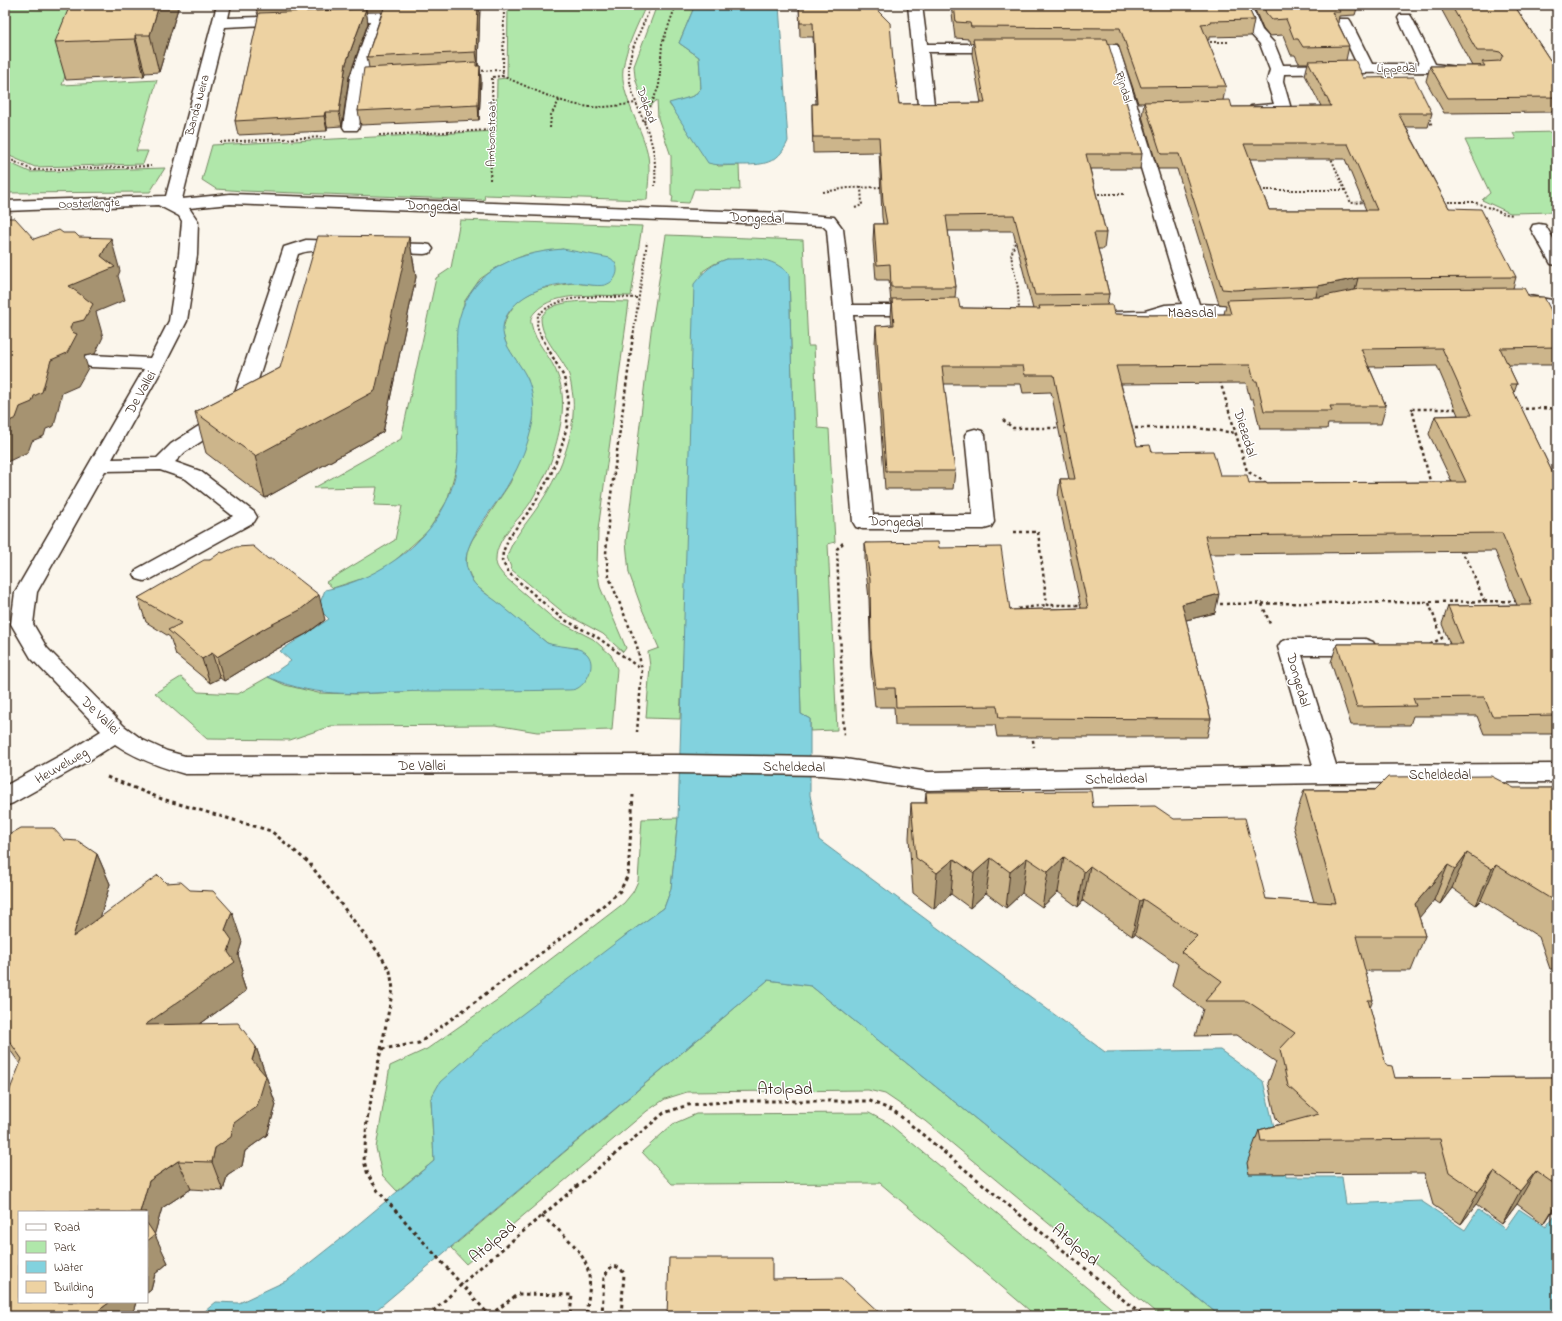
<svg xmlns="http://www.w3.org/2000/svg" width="1562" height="1321" viewBox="0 0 1562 1321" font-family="'Indie Flower',sans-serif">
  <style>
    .green { fill: #b0e7aa; stroke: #768864 }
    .water { fill: #82d2de; stroke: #668f91 }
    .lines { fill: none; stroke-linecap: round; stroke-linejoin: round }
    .minor-casing { stroke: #3b2a1e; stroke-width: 3 }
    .path-far2 { stroke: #3b2a1e; stroke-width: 2; stroke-dasharray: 2 2; stroke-linecap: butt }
    .path-far1 { stroke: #3b2a1e; stroke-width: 2.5; stroke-dasharray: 3 3; stroke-linecap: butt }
    .path { stroke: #3b2a1e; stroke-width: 3; stroke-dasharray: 3.5 3.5; stroke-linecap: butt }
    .minor { fill: #fff; fill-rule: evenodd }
    .wall { fill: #ccb58b; stroke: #3b2a1e; fill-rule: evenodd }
    .shaded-wall { fill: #a69371; stroke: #3b2a1e }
    .building { fill: #edd2a2; stroke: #3b2a1e; fill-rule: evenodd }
    .labels { text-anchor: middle; stroke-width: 3; stroke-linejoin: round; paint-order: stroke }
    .far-street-label { font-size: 12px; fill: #3b2a1e; stroke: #fff }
    .street-label { font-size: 14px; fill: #3b2a1e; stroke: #fff }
    .near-street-label { font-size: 17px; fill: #3b2a1e; stroke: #fff }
  </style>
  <rect width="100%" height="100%" fill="#fbf6ec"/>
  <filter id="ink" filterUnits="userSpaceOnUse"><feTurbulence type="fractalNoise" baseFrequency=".025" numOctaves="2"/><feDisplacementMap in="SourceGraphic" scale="8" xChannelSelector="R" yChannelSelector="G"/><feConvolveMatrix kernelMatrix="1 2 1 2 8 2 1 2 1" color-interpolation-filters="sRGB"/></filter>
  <g filter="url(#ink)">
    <g class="green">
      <path d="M5 5H114L72 55 62 85 157 80 136 151H148L143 164 35 167 5 154Z"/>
      <path d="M508 5H646C638 25 626 46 623 69 620 94 641 126 647 151 651 167 648 184 647 200L485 195 484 200 243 191 216 189 202 180 212 145 496 131 497 79 507 78Z"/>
      <path d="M657 5H695L679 43 699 57 701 88 694 96 669 104 718 166 739 165 740 190 694 189 689 203 672 202 673 196H671V156L658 118 657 100 648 108H644L635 77 634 66Z"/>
      <path d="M1557 132V212L1510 213 1482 200 1490 193 1465 140 1516 139 1513 133Z"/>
      <path d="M5 161 30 172 165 168 150 192 5 193Z"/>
      <path d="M460 220 642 226 631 296C604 296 554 290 535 312 532 315 530 319 531 323 535 344 552 357 558 376 567 401 561 427 554 451 550 469 539 487 530 503 519 520 496 538 496 559 495 566 501 572 505 577L554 619 593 639 611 655 617 669 612 730 537 732 495 725 331 726 290 740 207 739 155 693 181 677 198 692 238 694 268 677 285 685 318 693 357 694 421 691 577 648 557 647 547 643 474 584 466 566 467 551 472 540 510 483 522 455 533 421 528 380 507 346 502 331 507 316 515 304 523 297 540 289 572 283 594 285 563 249 525 255 499 266 480 279 464 302 458 462 447 501 428 531 391 564 367 577 333 588 326 582 395 540 402 506 374 505 377 487 314 488 401 439 436 278 451 268Z"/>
      <path d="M666 235 803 240 808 346H814L818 428 829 429 835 542 828 544 837 730 810 731V719L801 714 789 274 727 259 714 264 703 271 680 719 646 718 650 666 648 652 659 648 642 609 629 573 626 542 651 331Z"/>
      <path d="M584 301 629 302 598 530 597 568 600 587 626 648 623 652 603 634 564 613 512 570 507 557C512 539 526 524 537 508 559 476 576 436 573 397 572 390 571 382 569 375 562 356 541 340 541 318 548 303 570 302 584 301Z"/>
      <path d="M678 818 671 889 664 908 626 935 431 1098 434 1161 397 1191 382 1175 376 1148 390 1066 427 1049 500 998 624 903 633 892 638 881 642 819Z"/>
      <path d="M768 980 811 986 1220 1316H1160L925 1121 885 1094 868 1090 687 1092 665 1099 647 1111 466 1264 451 1248Z"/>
      <path d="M869 1113 888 1123 1121 1316H1036L880 1183 672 1184 642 1152 673 1124 696 1114Z"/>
    </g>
    <g class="water">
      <path d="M695 5H779L788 141C778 165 762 165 739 165 728 165 719 166 708 163L669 103 694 96 701 88 699 57 679 43Z"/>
      <path d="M563 249 610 258C621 264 619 281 605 285 595 287 583 283 572 283 548 284 520 293 507 315 493 340 519 358 528 380 533 392 535 409 533 421 529 442 520 465 509 483 498 504 459 544 467 568 468 572 471 580 475 584 480 590 489 596 496 601 513 615 530 629 547 643 557 647 579 646 586 653 597 663 588 682 578 688 575 690 570 690 566 690 518 691 471 691 423 691 367 692 321 701 268 677L291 661 280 651 329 619 318 608 325 590C355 584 382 571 406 552 434 529 453 500 457 463 459 449 457 434 457 420 457 400 457 380 457 359 457 350 456 339 457 329 466 273 511 253 563 249Z"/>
      <path d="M727 259C752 259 770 255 789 274L801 714 810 719V795L819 840 1105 1052 1220 1050 1263 1081 1286 1177H1342L1346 1204 1421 1201 1465 1230 1478 1210 1505 1229 1519 1209 1546 1227 1557 1212V1316H1220L811 986 768 980 369 1316H199L216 1302 239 1303 288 1280 349 1232 434 1161 431 1098 440 1082 483 1044 626 935 664 908 671 889 678 818 694 284C704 271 712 264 727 259Z"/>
    </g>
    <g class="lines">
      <defs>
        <g id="minor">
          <path d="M217 5H231L228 18 288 16 293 17 295 20 293 23 288 24 225 27 182 199 230 194 783 213 834 217 843 229 852 305H921L927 306 930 310 927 314 921 315H853L873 515H973L965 435 968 431 975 429 982 431 985 435 994 522 991 527 984 529H863L856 527 853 522 829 253 827 230 823 226 230 204 189 208 198 221 197 255 187 321 165 364 112 459 157 458 171 444 231 405 284 247 306 240 345 241 351 242 354 246 351 250C333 254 315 247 298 254L249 408 247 412 185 452 175 462 200 471 254 512 257 517 254 522 151 579 144 581 137 579 134 574 137 569 233 516 186 479 160 470 105 471 37 592 33 624 47 648 124 726 143 740 167 751 185 756 677 755 820 757 845 759 929 772 1313 765 1278 647 1281 642 1289 639H1365L1373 642 1376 647 1373 652 1365 655H1302L1336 765 1557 764V782L1327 783 929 790 845 777 820 775 677 773 185 774C160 767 137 759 115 744L90 760 13 803 5 806V786L74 748 101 731 31 658 11 624 15 592 144 369 91 367 84 365 82 361 84 357 91 355 150 358 169 321 179 255 182 221 179 216 158 205 5 211V201L166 196Z"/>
          <path d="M908 5H922L927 44H1002L1007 45 1009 48 1007 51 1002 52H928L934 105 931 108H921L918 105Z"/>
          <path d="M1237 5H1251L1262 30 1274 43 1283 65 1357 64 1337 22 1339 19H1349L1351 22 1372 64H1419L1398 18 1400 15H1410L1412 18 1435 64 1464 68 1466 71 1464 74 1459 75 1429 72 1284 74 1283 81 1291 109 1288 112H1251L1248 109 1251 106 1274 104 1267 81 1270 70 1260 44 1249 32Z"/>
          <path d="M379 12 384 13 386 16 366 77 359 127 357 130H345L343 127 350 77 370 21 338 22 333 21 331 18 333 15 338 14Z"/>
          <path d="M1080 44 1117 45 1119 48 1199 304 1261 307 1264 311 1261 315C1238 321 1214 314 1191 314 1183 314 1174 314 1166 315 1148 319 1134 325 1115 320L1112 316 1115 312 1145 311 1165 305 1182 304 1106 52 1075 51 1073 48 1075 45Z"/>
          <path d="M1539 224 1545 225 1557 245V265L1551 264 1531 229 1533 225Z"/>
          <path d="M381 243 424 244 430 245 433 249 430 253 424 254 375 252 372 248 375 244Z"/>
          <path d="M1519 294 1557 301V311L1513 303 1510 299 1513 295Z"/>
        </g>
      </defs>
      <use href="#minor" class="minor-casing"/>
      <g class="path-far2">
        <path d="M651 5C644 26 630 46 629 68 628 93 643 115 650 138 655 153 656 170 655 186"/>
        <path d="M1206 42H1229"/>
        <path d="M478 71 503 70 504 5"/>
        <path d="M502 76C530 87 559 104 590 107 605 108 621 105 636 103"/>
        <path d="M1429 119 1432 126"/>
        <path d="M644 122 659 86 662 44 676 5"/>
        <path d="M550 128 551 115 560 99"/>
        <path d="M379 135 493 130"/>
        <path d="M220 142 325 137"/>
        <path d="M1330 156 1345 190"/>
        <path d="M5 157 32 170 151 166"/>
        <path d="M490 180 493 130 492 77 502 76 503 70"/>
        <path d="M1260 190H1345L1351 203 1365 202"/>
        <path d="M823 192 848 188 884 187"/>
        <path d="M1094 194H1125"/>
        <path d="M1444 202H1474L1505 214 1513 215"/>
        <path d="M855 208 862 205 861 187"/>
        <path d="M1016 239 1011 256 1018 288 1019 311"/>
        <path d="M541 337 537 326 538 315C563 291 606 297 638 298"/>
        <path d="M633 337 647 242"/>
      </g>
      <g class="path-far1">
        <path d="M541 336 564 377 568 396 567 426 562 445 551 474 533 506 509 537 503 552 502 561 509 573 561 618 597 637 641 669"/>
        <path d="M633 336 609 509 606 554 609 577 637 646 642 670 637 732"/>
        <path d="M1220 381 1247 471 1268 484"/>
        <path d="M1519 409 1557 408"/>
        <path d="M1003 420 1013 428H1062"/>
        <path d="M1129 428H1196L1236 433"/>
        <path d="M1431 485 1412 409H1458"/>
        <path d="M1014 532H1038L1047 605H1083"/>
        <path d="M843 543 837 549 844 737"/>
        <path d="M1460 550 1469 563 1484 601"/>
        <path d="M1429 603 1442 638 1429 645"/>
        <path d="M1214 604 1519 601"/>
        <path d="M1262 604 1270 624"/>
        <path d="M1015 613 1016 609 1047 605"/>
        <path d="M1032 734 1034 747"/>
      </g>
      <g class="path">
        <path d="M107 777 162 799 271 831 309 863 381 956 390 971 393 989 367 1120 364 1161 368 1175 378 1191 490 1316"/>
        <path d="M382 1049 419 1043 590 917 620 891 628 875 633 795"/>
        <path d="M542 1216C560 1232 586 1250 589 1276 591 1289 587 1303 586 1316"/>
        <path d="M490 1315 518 1294 572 1295 570 1316"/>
        <path d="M428 1316 476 1271 664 1113 688 1105 735 1101H870L894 1111 1143 1316"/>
        <path d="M602 1316 604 1276 612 1266C617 1266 622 1269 624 1274L621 1316"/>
      </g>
      <use href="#minor" class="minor"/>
    </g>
    <g class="wall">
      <path d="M179 5 159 72 145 73 144 76 66 80 55 42Z"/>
      <path d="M255 5H480L478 66H480L481 80 479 120 361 125 358 111 369 68 367 57 382 12H366L368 23 349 77 342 126 327 127V131L238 135 235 121 259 15H258Z"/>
      <path d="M799 5H872L893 61 899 104 981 103 972 54 973 43H970L969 39 955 38 951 5H1247L1254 20 1251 36 1209 37V40H1207L1226 86 1223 100 1232 107 1321 106 1305 75 1308 63H1299L1295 55H1291L1283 35 1269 36 1263 29 1253 5H1358L1355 15 1339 16 1338 23 1349 46 1346 60 1364 78 1432 113 1428 127H1406L1449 208 1516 277 1513 288 1529 297 1557 322V365H1508L1517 384 1514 393 1557 482V734H1484L1477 716H1413L1410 725H1351L1331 662 1337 644H1450L1442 624 1448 606 1517 605 1495 551 1209 554 1215 613 1186 620 1211 719 1207 737H997L995 725H895L894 707H875L871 667 869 599 865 561V543L939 548 1010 610 1081 608 1058 497 1060 479H1069L1051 392 1023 393 1021 384H944L955 471 953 489H885L875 343 876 326 892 325 891 316 892 303H891L889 280H876L873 240 874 224H883L882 217 879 152 813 153 812 119V104H816L813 37H800ZM1108 44H1118L1138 103H1144L1142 116 1158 169H1177L1219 304 1226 305 1224 314 1152 315 1114 314 1107 305 1109 294 1098 249H1104L1106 233 1090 169H1140L1142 154ZM1250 159H1345L1366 210H1269ZM948 231H1013L1033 309 960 308 955 298 956 287ZM1437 366 1458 415 1435 416 1429 434 1452 482 1249 483 1220 475 1152 452 1137 446 1121 384 1246 383 1250 399H1253L1260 429H1327L1328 424H1381L1386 406 1369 367Z"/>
      <path d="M1439 5H1514L1550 60 1557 61V112L1444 113 1426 81 1430 66H1481H1472Z"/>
      <path d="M409 237 416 277 383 432 265 498 206 453 195 412 280 368Z"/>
      <path d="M210 560 325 620 306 634 273 651 224 681 220 678 210 683 176 655 170 637 146 622 138 598Z"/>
      <path d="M1557 788V969H1550L1539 937 1481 900 1476 905 1452 888 1440 904 1434 900 1419 917 1425 936 1411 971H1365L1373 1000 1370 1008 1386 1065 1395 1078 1557 1077V1204L1544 1224 1517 1204 1502 1224 1476 1205 1461 1224 1433 1205 1424 1173 1249 1174 1247 1163 1259 1130 1281 1124 1276 1119 1268 1083 1276 1062 1237 1035 1195 1036 1203 1009 1172 986 1178 964 1135 934 1132 936 1083 901 1078 907 1058 892 1042 907 1022 893 1006 908 986 893 970 908 951 894 934 909 913 893 909 838 911 803H925L926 792 1093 807 1266 899 1314 902 1293 826 1304 790Z"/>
      <path d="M5 837 64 840 97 854 110 884 100 917 166 883 242 942 238 955 243 970 241 976 246 991 200 1024 256 1047 276 1105 267 1135 245 1151 242 1166 227 1176 223 1191 191 1189 162 1208 154 1235 168 1263 155 1274 151 1290 147 1293V1212L19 1302H136L132 1316H5L20 1064 8 1047H5Z"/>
    </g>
    <g class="shaded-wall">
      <path d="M159 5H179L159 72 150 35Z"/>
      <path d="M478 5H480L478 66 476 52Z"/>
      <path d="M366 9 368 23 349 77 342 126 339 112 346 63Z"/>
      <path d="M135 35 145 73 144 76 135 39Z"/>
      <path d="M480 66 481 80 479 120 478 105Z"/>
      <path d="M325 112 327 127V131L324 116Z"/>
      <path d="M409 237 416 277 383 432 265 498 255 456Z"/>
      <path d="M111 238 120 271 118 276 125 300 96 312 103 337 95 354 84 356 88 368 78 386 62 393 54 426 46 429 44 436 32 441 28 452 5 463V423L20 407 34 396 51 360 70 328 69 286 101 256Z"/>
      <path d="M1358 278 1354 294 1315 302 1318 286Z"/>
      <path d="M1219 594 1215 613 1178 622 1182 604Z"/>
      <path d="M319 595 325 620 306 634 273 651 224 681 217 657Z"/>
      <path d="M212 653 220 678 210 683 202 659Z"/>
      <path d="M1467 853 1452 888 1440 904 1455 869Z"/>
      <path d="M97 854 110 884 86 967 73 937Z"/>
      <path d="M1064 857 1058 892 1042 907 1048 872Z"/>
      <path d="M991 858 986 893 970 908 974 873Z"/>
      <path d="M1027 858 1022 893 1006 908 1010 872Z"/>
      <path d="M954 859 951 894 934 909 937 873Z"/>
      <path d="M1448 865 1434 900 1404 936 1415 904Z"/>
      <path d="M1496 865 1481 900 1476 905 1492 869Z"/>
      <path d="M1090 866 1083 901 1078 907 1084 872Z"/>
      <path d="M1143 899 1135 934 1132 936 1140 901Z"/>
      <path d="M232 912 242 942 238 955 243 970 241 976 246 991 158 1054 145 1025 228 952 225 930Z"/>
      <path d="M256 1047 276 1105 267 1135 245 1151 242 1166 227 1176 223 1191 212 1162 215 1148 234 1123Z"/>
      <path d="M178 1161 191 1189 162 1208 154 1236 155 1235 168 1263 155 1274 151 1290 147 1293V1212H140L149 1181Z"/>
      <path d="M1536 1171 1517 1204 1502 1224 1520 1191Z"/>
      <path d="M1494 1172 1476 1205 1461 1224 1478 1192Z"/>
      <path d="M1557 1202V1204L1544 1224Z"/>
      <path d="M110 1302H136L132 1316H91Z"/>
    </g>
    <g class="building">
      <path d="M70 5H159L150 35H135V39L55 42Z"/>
      <path d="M385 5H478L476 52 367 57Z"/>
      <path d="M799 5H872L890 23 893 61 899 104 985 103 973 39H1107L1142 154H1086L1106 233H1094L1109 294 1035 295 1014 215 946 216 956 287H891L890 264 877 265 874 224H887L883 202 879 137H813L812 104H817L813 23H800Z"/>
      <path d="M954 5H1247L1254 20 1210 21 1211 23 1201 24 1226 86 1141 87 1120 28 971 27 970 23 956 22Z"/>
      <path d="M1263 5H1336L1340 12H1332L1349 46 1303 47 1298 39H1294L1286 19 1272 20 1266 13Z"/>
      <path d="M1451 5H1514L1550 60 1557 61V97L1448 98 1430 66H1485L1482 62 1500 61 1503 55 1500 52 1495 51H1477Z"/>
      <path d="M366 9 346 63 339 112H325L324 116 235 121 259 13Z"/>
      <path d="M1355 60 1364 78 1414 77 1432 113H1398L1449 208 1481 209 1516 277 1358 278 1318 286 1234 290 1222 289 1179 154H1161L1144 102 1230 100 1232 107 1331 106 1308 61ZM1244 144H1348L1377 210H1269Z"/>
      <path d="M476 62V66H480L478 105 358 111 364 68Z"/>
      <path d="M5 215 9 218H15L34 239 59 230 63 233H75L79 237 111 238 101 256 115 267 69 286 93 304 84 320 72 323 70 328 72 332 77 334 67 353 51 360 42 392 34 396 32 402 20 407 16 418 5 423Z"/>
      <path d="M318 236 409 237 375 391 255 456 195 412 280 368Z"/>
      <path d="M1524 288 1529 297H1544L1557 322V347L1500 348 1517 384H1510L1557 482V715L1492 716 1484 697 1413 698 1416 706 1357 707 1337 644H1463L1448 606 1532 605 1502 533 1205 536 1219 594 1182 604 1211 719 999 718 997 706 896 707 895 688H876L871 648 870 580 865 543 938 542 939 548 1001 547 1010 610 1088 608 1060 479H1075L1054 375H1025L1023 366H942L955 471H886L876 326 894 325 892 299 958 298 960 308 1040 309 1039 306 1112 305 1114 314 1152 315 1231 314 1227 300 1319 297 1359 289ZM1442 348 1472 415 1435 416 1466 482 1249 483 1247 475H1220L1213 451 1152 452 1150 445 1137 446 1116 366 1250 365 1254 381H1257L1264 411H1332L1330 406H1386L1361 349Z"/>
      <path d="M253 546 268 559H273L319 595 300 610 267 627 217 657 212 653 202 659 168 630 182 623 138 598 204 560H210L221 552 223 553 236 547Z"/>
      <path d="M1491 776 1514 788H1557V906L1556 902 1496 865 1492 869 1467 853 1455 869 1448 865 1415 904 1425 936H1356L1373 1000H1368L1386 1065 1392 1066 1395 1078 1557 1077V1186L1536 1171 1520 1191 1494 1172 1478 1192 1449 1172 1440 1139 1261 1141 1259 1130 1319 1114 1288 1086 1280 1049 1295 1033 1247 1001H1205L1222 981 1181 952 1197 936 1143 899 1140 901 1090 866 1084 872 1064 857 1048 872 1027 858 1010 872 991 858 974 873 954 859 937 873 916 858 911 803H927L926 792 1091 791 1093 807 1155 806 1174 819 1245 818 1266 899 1336 903 1304 790H1375L1388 777Z"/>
      <path d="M21 828H53L64 840 78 841 97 854 73 937 158 875 166 883 181 882 190 890 213 891 232 912 225 930 232 940 228 952 235 962 145 1025 238 1023 256 1047 252 1060 266 1076 257 1106 234 1123 231 1137 215 1148 212 1162 178 1161 149 1181 140 1212H19V1302H110L91 1316H5V1102L22 1059 5 1035V837Z"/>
      <path d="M147 1223 155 1235 147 1241Z"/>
      <path d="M669 1258H772V1279L842 1278 883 1316H667Z"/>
      <path d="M908 1310 915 1316H902Z"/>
    </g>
  </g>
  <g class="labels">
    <g class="far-street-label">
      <text x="1397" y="72">Lippedal</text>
      <text transform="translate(1124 87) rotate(73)" y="4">Rijndal</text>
      <text transform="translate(197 105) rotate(-75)" y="4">Banda Neira</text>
      <text transform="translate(647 105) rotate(70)" y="4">Dalpad</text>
      <text transform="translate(491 134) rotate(-89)" y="4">Ambonstraat</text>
      <text transform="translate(89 203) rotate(-2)" y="4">Oosterlengte</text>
    </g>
    <g class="street-label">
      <text transform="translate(433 205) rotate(2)" y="5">Dongedal</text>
      <text transform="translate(757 217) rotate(2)" y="5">Dongedal</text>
      <text x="1192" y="317">Maasdal</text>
      <text transform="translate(140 392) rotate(-60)" y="5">De Vallei</text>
      <text transform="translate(1246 433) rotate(73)" y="5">Diezedal</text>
      <text transform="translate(896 521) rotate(2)" y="5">Dongedal</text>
      <text transform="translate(1299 680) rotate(74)" y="5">Dongedal</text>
      <text transform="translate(101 715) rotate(44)" y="5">De Vallei</text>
      <text transform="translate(61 765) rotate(-30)" y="5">Heuvelweg</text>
      <text x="422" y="770">De Vallei</text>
      <text transform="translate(794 766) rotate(1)" y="5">Scheldedal</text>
      <text x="1440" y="779">Scheldedal</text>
      <text transform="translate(1116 778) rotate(-1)" y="5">Scheldedal</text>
    </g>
    <g class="near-street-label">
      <text x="785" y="1094">Atolpad</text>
      <text transform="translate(492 1241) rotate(-40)" y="6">Atolpad</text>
      <text transform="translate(1076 1244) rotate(40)" y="6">Atolpad</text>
    </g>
  </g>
  <rect width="1562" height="1321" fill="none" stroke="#fff" stroke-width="20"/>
  <rect x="10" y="10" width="1542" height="1301" fill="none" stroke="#3b2a1e" stroke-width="1.5" filter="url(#ink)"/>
  <rect x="18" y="1211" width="130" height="92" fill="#ffffff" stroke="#b1aaa5"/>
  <rect x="26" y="1224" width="20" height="6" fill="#ffffff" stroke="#b1aaa5"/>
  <text x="54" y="1231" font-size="12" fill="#3b2a1e">Road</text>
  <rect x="26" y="1241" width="20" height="12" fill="#b0e7aa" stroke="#b1aaa5"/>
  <text x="54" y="1251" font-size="12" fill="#3b2a1e">Park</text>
  <rect x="26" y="1261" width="20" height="12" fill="#82d2de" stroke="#b1aaa5"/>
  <text x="54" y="1271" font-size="12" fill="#3b2a1e">Water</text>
  <rect x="26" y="1281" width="20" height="12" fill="#edd2a2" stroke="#b1aaa5"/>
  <text x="54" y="1291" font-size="12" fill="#3b2a1e">Building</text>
</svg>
